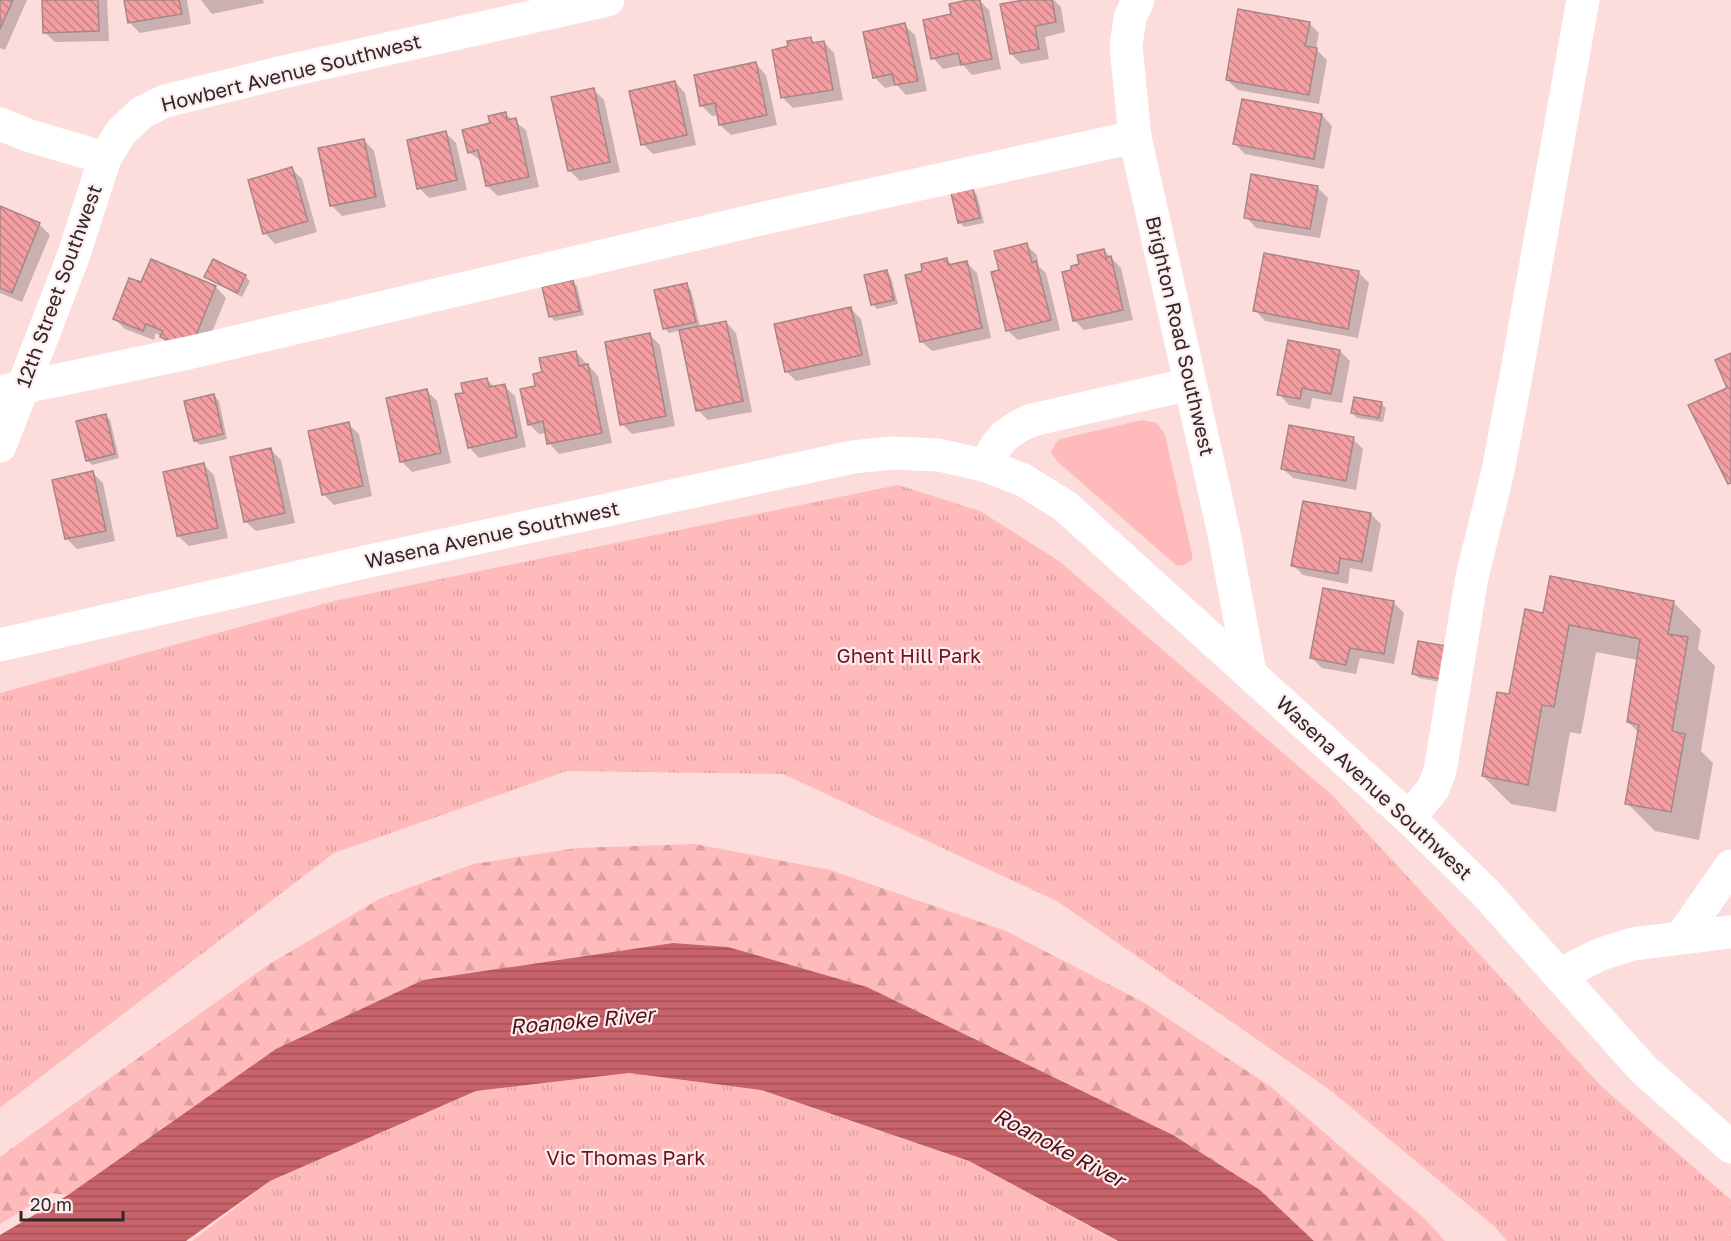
<svg xmlns="http://www.w3.org/2000/svg" width="1731" height="1241" viewBox="0 0 1731 1241" font-family="'Golos Text',sans-serif">
  <style>
    .grass { fill: #ffbabb }
    .forest { fill: url(#forest-firs) }
    .park { fill: url(#park-tufts) }
    .water { fill: url(#water-rules) }
    .shadow { fill: #0003 }
    .building { fill: url(#building-back-hatch); stroke: #a58787; stroke-width: 1.5 }
    .lines { fill: none; stroke-linecap: round; stroke-linejoin: round }
    .minor { stroke: #fff; stroke-width: 33 }
    .labels { text-anchor: middle; stroke-width: 4.5; stroke-linejoin: round; paint-order: stroke }
    .street-label { font-size: 20px; fill: #332627; stroke: #fceeef }
    .park-label { font-size: 20px; fill: #711324; stroke: #fceeef }
    .water-label { font-size: 21px; font-style: italic; fill: #51101a; stroke: #fceeef }
  </style>
  <defs>
    <pattern id="forest-firs" width="22" height="20" patternUnits="userSpaceOnUse" patternTransform="scale(1.5)"><rect width="22" height="20" fill="#ffbabb"/><path d="M5 1l3.5 6h-7zM16 11l3.5 6h-7z" fill="#dba0a1"/></pattern>
    <pattern id="park-tufts" width="24" height="20" patternUnits="userSpaceOnUse" patternTransform="scale(1.5)"><rect width="24" height="20" fill="#ffbabb"/><path d="M3 7l-1-3M5 7V3M7 7l1-3M15 17l-1-3M17 17v-4M19 17l1-3" fill="none" stroke="#dba0a1"/></pattern>
    <pattern id="water-rules" width="6" height="5" patternUnits="userSpaceOnUse" patternTransform="scale(1.5)"><rect width="6" height="5" fill="#c8636a"/><path d="M0 2.5h6" fill="none" stroke="#a35157"/></pattern>
    <pattern id="building-back-hatch" width="6" height="6" patternUnits="userSpaceOnUse" patternTransform="scale(1.5)"><rect width="6" height="6" fill="#f49ea2"/><path d="M-1 5l2 2M0 0l6 6M5-1l2 2" fill="none" stroke="#c68184"/></pattern>
  </defs>
  <rect width="100%" height="100%" fill="#fddcdc"/>
  <path class="grass" d="M1142 420 1157 423 1165 435 1192 554V560L1182 566 1176 565 1059 463 1051 453 1056 442 1060 439Z"/>
  <path class="forest" d="M695 844 830 870 1006 931 1143 1002 1271 1087 1426 1220 1445 1241H1314L1260 1190 1173 1135 867 987 728 947 673 943 422 980 68 1195 51 1193 0 1224V1157L268 965 379 899 473 864 577 848Z"/>
  <g class="park">
    <path d="M898 485 980 511 1059 561 1332 795 1603 1088 1731 1200V1241H1507L1495 1227 1330 1090 1057 901 783 774 567 771 334 853 0 1108V693L334 601Z"/>
    <path d="M629 1073 761 1090 969 1161 1116 1241H192L270 1181 476 1091Z"/>
  </g>
  <path class="water" d="M673 943 728 947 867 987 1173 1135 1260 1190 1314 1241H1118L969 1161 761 1090 629 1073 476 1091 270 1181 186 1241H0V1235L68 1195 276 1049 423 980Z"/>
  <g class="shadow">
    <path d="M0 0H27L5 50 0 48Z"/>
    <path d="M43 0H107L109 41 55 42 44 32Z"/>
    <path d="M125 0H187L191 24 140 33 129 22Z"/>
    <path d="M201 0H263L264 3 212 14Z"/>
    <path d="M976 0H979L989 10 1001 69 972 75 963 65 943 69 933 58 953 15Z"/>
    <path d="M1032 0H1054L1061 7 1065 32 1045 37 1049 59 1021 64 1011 54Z"/>
    <path d="M1309 23 1319 33 1316 49 1327 60 1319 104 1238 90 1227 80Z"/>
    <path d="M904 25 915 35 927 91 906 95 897 85 885 88 875 78 865 33Z"/>
    <path d="M810 38 816 44 824 42 834 53 843 100 793 108 783 98Z"/>
    <path d="M756 64 766 75 777 125 731 135 720 125 718 115 712 116 702 106Z"/>
    <path d="M675 82 685 93 696 145 653 154 643 144Z"/>
    <path d="M593 89 604 100 620 172 580 181 570 171Z"/>
    <path d="M505 114 526 130 539 187 498 196 487 186 482 162 469 152 492 124Z"/>
    <path d="M1322 115 1332 126 1324 169 1245 154 1235 144Z"/>
    <path d="M446 133 456 143 467 190 429 198 419 188Z"/>
    <path d="M364 140 374 151 386 207 342 216 332 206Z"/>
    <path d="M292 169 302 179 317 232 275 244 265 233Z"/>
    <path d="M1317 187 1328 198 1320 238 1256 228 1246 217Z"/>
    <path d="M972 190 977 195 984 223 964 227 959 222Z"/>
    <path d="M0 208 39 224 50 235 22 302 0 293Z"/>
    <path d="M1026 245 1037 255 1039 267 1046 273 1060 330 1018 340 1007 330 1001 271Z"/>
    <path d="M1104 250 1121 268 1133 320 1084 330 1074 320 1080 265Z"/>
    <path d="M947 259 953 266 967 263 977 273 991 338 932 351 921 341 924 272Z"/>
    <path d="M152 261 216 287 226 298 201 359 172 347 156 333 154 340 125 329 114 318 142 284Z"/>
    <path d="M886 272 891 277 898 304 877 309 872 304Z"/>
    <path d="M1358 272 1369 283 1358 338 1265 321 1255 310Z"/>
    <path d="M245 276 250 281 242 297 206 277Z"/>
    <path d="M572 282 577 286 584 315 555 321 550 316Z"/>
    <path d="M686 285 691 290 700 327 726 322 736 333 752 412 708 420 698 410 681 330 669 333 664 328Z"/>
    <path d="M851 309 861 319 871 365 796 381 786 371Z"/>
    <path d="M650 335 660 345 675 426 632 434 622 424Z"/>
    <path d="M1340 351 1350 361 1342 403 1312 398 1310 409 1289 405 1279 394Z"/>
    <path d="M576 352 598 376 612 443 559 454 549 443 547 433 539 434 529 424 537 388 543 373Z"/>
    <path d="M487 379 495 388 504 386 515 396 526 447 479 458 469 447 464 394Z"/>
    <path d="M427 391 437 401 451 463 412 472 401 461Z"/>
    <path d="M214 396 219 401 227 439 200 445 195 441Z"/>
    <path d="M1381 403 1386 408 1383 422 1357 418 1352 413Z"/>
    <path d="M106 416 110 420 119 458 92 465 87 460Z"/>
    <path d="M348 424 359 434 372 496 334 505 323 494Z"/>
    <path d="M1353 439 1363 449 1356 490 1293 478 1282 468Z"/>
    <path d="M271 450 281 460 295 523 256 531 245 521Z"/>
    <path d="M204 465 214 475 228 538 189 546 178 536Z"/>
    <path d="M93 473 103 483 115 541 77 549 67 539Z"/>
    <path d="M1371 514 1381 524 1372 572 1350 568 1348 584 1303 575 1293 565Z"/>
    <path d="M1393 602 1404 613 1394 664 1360 658 1356 674 1322 668 1312 658Z"/>
    <path d="M1673 602 1701 630 1698 649 1715 666 1701 751 1713 763 1699 840 1655 831 1627 803 1639 733 1628 722 1638 660 1596 652 1581 734 1570 732 1556 812 1511 804 1483 776 1510 696 1544 615Z"/>
    <path d="M1451 649 1450 684 1419 678 1414 674Z"/>
  </g>
  <g class="building">
    <path d="M0 0H13L0 29Z"/>
    <path d="M42 0H98L99 31 43 33Z"/>
    <path d="M124 0H179L182 14 128 23Z"/>
    <path d="M968 0H980L992 59 961 65 958 53 931 59 923 20 951 14 949 4Z"/>
    <path d="M1024 0H1052L1056 22 1035 26 1039 49 1010 54 1000 4Z"/>
    <path d="M1238 9 1310 22 1305 46 1317 48 1309 95 1226 80Z"/>
    <path d="M905 23 918 81 895 85 892 74 873 78 863 32Z"/>
    <path d="M811 37 812 43 824 41 833 90 781 98 772 50 788 46 787 41Z"/>
    <path d="M756 62 767 115 719 125 715 103 700 106 694 75Z"/>
    <path d="M675 81 687 135 641 145 629 91Z"/>
    <path d="M594 88 610 162 568 171 551 97Z"/>
    <path d="M1242 99 1322 114 1314 159 1233 144Z"/>
    <path d="M506 112 507 120 516 118 529 177 486 186 478 150 468 153 462 130 490 123 488 116Z"/>
    <path d="M446 131 457 180 417 189 407 140Z"/>
    <path d="M364 139 376 197 330 206 318 148Z"/>
    <path d="M292 167 308 221 263 234 248 180Z"/>
    <path d="M1251 174 1318 186 1310 229 1244 218Z"/>
    <path d="M973 189 980 218 958 223 951 193Z"/>
    <path d="M0 206 40 223 12 293 0 288Z"/>
    <path d="M1027 243 1032 263 1036 261 1051 320 1006 331 991 272 999 270 994 251Z"/>
    <path d="M1104 249 1106 258 1111 256 1123 310 1073 321 1062 272 1071 270V266L1079 264 1077 255Z"/>
    <path d="M1264 253 1359 271 1348 329 1253 311Z"/>
    <path d="M947 258 948 265 967 261 982 328 920 342 905 275 922 271 921 264Z"/>
    <path d="M151 259 216 286 190 350 160 337 163 331 146 324 143 331 113 319 129 278 141 282Z"/>
    <path d="M213 259 246 275 237 293 204 277Z"/>
    <path d="M887 270 894 300 871 305 864 275Z"/>
    <path d="M573 280 580 311 549 317 542 287Z"/>
    <path d="M687 283 696 322 663 329 654 290Z"/>
    <path d="M851 307 862 355 785 372 774 324Z"/>
    <path d="M726 321 743 401 696 411 679 330Z"/>
    <path d="M650 333 666 416 620 425 605 342Z"/>
    <path d="M1288 340 1340 350 1331 394 1302 388 1300 399 1277 395Z"/>
    <path d="M576 351 579 366 588 364 602 433 547 444 543 421 528 425 520 389 535 386 533 374 542 372 539 358Z"/>
    <path d="M1731 353V483L1728 484 1688 405 1727 388 1715 360Z"/>
    <path d="M487 378 489 387 505 384 517 437 468 448 455 394 463 393 461 383Z"/>
    <path d="M427 389 441 453 400 462 386 398Z"/>
    <path d="M214 394 223 434 194 441 184 401Z"/>
    <path d="M1354 397 1382 402 1379 418 1351 413Z"/>
    <path d="M106 414 115 454 86 461 76 421Z"/>
    <path d="M349 422 363 486 322 495 308 431Z"/>
    <path d="M1289 425 1354 437 1346 481 1281 469Z"/>
    <path d="M271 448 285 513 244 522 230 457Z"/>
    <path d="M204 463 218 528 177 536 163 472Z"/>
    <path d="M93 471 106 531 65 539 52 480Z"/>
    <path d="M1303 501 1371 513 1362 562 1340 558 1338 574 1291 566Z"/>
    <path d="M1550 576 1674 601 1668 634 1688 637 1672 731 1685 734 1671 812 1625 804 1639 725 1627 722 1640 639 1569 625 1554 707 1542 705 1528 785 1482 776 1497 692 1509 694 1525 609 1543 613Z"/>
    <path d="M1323 588 1394 601 1384 654 1350 648 1346 665 1310 658Z"/>
    <path d="M1418 641 1452 647 1446 680 1412 674Z"/>
  </g>
  <g class="lines">
    <g class="minor">
      <path d="M1138 0 1130 18 1126 46 1135 137 1224 534 1250 672"/>
      <path d="M0 124 30 136 105 158"/>
      <path d="M0 392 188 353 769 217 1135 137"/>
      <path d="M0 446 73 257 105 158 121 132 141 113 165 101 283 72 608 0"/>
      <path d="M987 466C995 441 1008 430 1032 420L1190 384"/>
      <path d="M0 645 365 562 853 457 892 453 939 455 987 466 1023 480 1065 506 1409 818 1485 892 1643 1069 1731 1147"/>
      <path d="M1409 818 1433 789 1440 771 1472 577 1498 471 1516 376 1583 0"/>
      <path d="M1682 936 1731 866"/>
      <path d="M1559 975 1601 954 1633 944 1731 932"/>
    </g>
  </g>
  <g class="labels">
    <g class="street-label">
      <text transform="translate(291 73) rotate(-14)" y="7">Howbert Avenue Southwest</text>
      <text transform="translate(59 286) rotate(-70)" y="7">12th Street Southwest</text>
      <text transform="translate(1180 336) rotate(77)" y="7">Brighton Road Southwest</text>
      <text transform="translate(492 535) rotate(-12)" y="7">Wasena Avenue Southwest</text>
      <text transform="translate(1374 788) rotate(43)" y="7">Wasena Avenue Southwest</text>
    </g>
    <g class="park-label">
      <text x="909" y="663">Ghent Hill Park</text>
      <text x="626" y="1165">Vic Thomas Park</text>
    </g>
    <g class="water-label">
      <text transform="translate(582 1021) rotate(-5)" y="7">Roanoke River</text>
      <text transform="translate(1059 1148) rotate(28)" y="7">Roanoke River</text>
    </g>
  </g>
  <path d="M21 1211v9h102v-9" fill="none" stroke="#332627" stroke-width="3"/>
  <text x="30" y="1211" font-size="18" fill="#332627" stroke="#fceeef" stroke-width="4.5" paint-order="stroke">20 m</text>
</svg>
